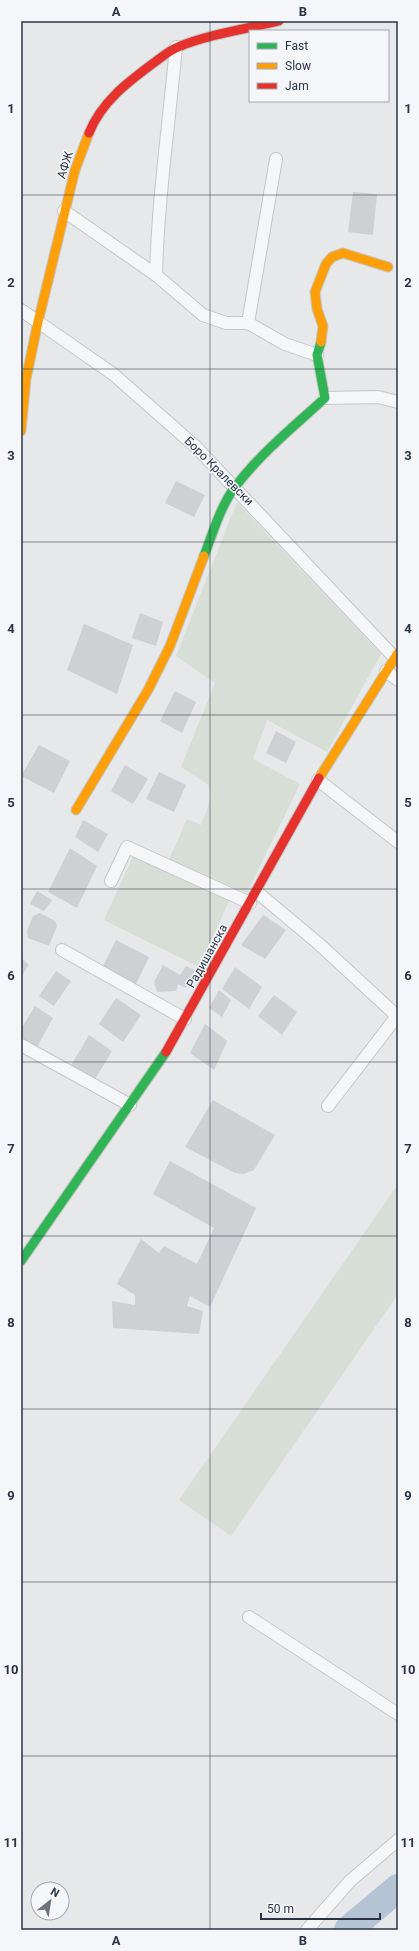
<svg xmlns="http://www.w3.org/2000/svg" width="419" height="1951" viewBox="0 0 419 1951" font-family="Roboto,sans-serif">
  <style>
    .green { fill: #d6ded6 }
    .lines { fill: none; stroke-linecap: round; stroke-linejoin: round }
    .river { stroke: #b4c4d5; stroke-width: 28 }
    .building { fill: #ced0d3 }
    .street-casing { stroke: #c4c6c8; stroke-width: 14 }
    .fast-casing { stroke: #c4c6c8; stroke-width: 11 }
    .slow-casing { stroke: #c4c6c8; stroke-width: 11 }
    .jam-casing { stroke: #c4c6c8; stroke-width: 11 }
    .street { stroke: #f5f6f7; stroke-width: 12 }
    .fast { stroke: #30b455; stroke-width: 9 }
    .slow { stroke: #ff9f0a; stroke-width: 9 }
    .jam { stroke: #e5322d; stroke-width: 9 }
    .grid { fill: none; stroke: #2b3445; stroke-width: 1; stroke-opacity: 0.55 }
    .labels { text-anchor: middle; stroke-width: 3; stroke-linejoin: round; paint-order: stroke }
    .street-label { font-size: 12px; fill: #2b3445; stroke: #f4f6f9 }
    .neatline { fill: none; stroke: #2b3445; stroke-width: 1.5 }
    .grid-label { font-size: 13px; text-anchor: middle; font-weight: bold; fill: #2b3445 }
  </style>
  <rect width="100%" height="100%" fill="#e6e8ea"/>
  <g class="green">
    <path d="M237 502 381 654 327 752 267 720 253 759 300 784 247 893 169 860 187 819 201 825 211 798 209 785 181 767 215 683 176 656Z"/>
    <path d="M133 856 230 899 199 967 104 920Z"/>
    <path d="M396 1187 398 1189V1294L231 1536 179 1500Z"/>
  </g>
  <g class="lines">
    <path class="river" d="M348 1930 398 1888"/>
  </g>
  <g class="building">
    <path d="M353 192 377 194 373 235 348 232Z"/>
    <path d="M176 481 205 495 194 517 165 503Z"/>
    <path d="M140 613 163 622 156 646 132 638Z"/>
    <path d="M84 624 133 645 117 694 67 670Z"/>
    <path d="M175 691 196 702 182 733 160 721Z"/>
    <path d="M276 731 296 742 286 763 266 753Z"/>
    <path d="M39 745 70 761 54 793 21 776Z"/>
    <path d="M125 765 148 779 133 804 111 791Z"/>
    <path d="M159 772 186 785 174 812 146 799Z"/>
    <path d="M83 820 108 834 98 852 75 837Z"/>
    <path d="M70 848 97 866 77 908 48 892Z"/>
    <path d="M37 891 52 900 44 911 30 904Z"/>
    <path d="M40 913 55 921 57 926 49 946 28 938 27 931 33 916Z"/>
    <path d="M263 915 286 930 265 959 241 945Z"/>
    <path d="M116 940 149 957 135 986 103 966Z"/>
    <path d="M21 958 29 965 21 976Z"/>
    <path d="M163 965 180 975 186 966 195 970 186 988 178 984 176 991 157 992 154 982Z"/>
    <path d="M235 967 262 987 249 1009 222 989Z"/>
    <path d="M56 971 71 981 54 1006 39 996Z"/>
    <path d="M219 990 231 1000 222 1017 209 1008Z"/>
    <path d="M274 995 297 1012 282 1035 258 1016Z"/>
    <path d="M116 998 141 1015 123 1042 99 1024Z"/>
    <path d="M35 1006 53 1018 37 1047 21 1037V1029Z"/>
    <path d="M205 1024 227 1041 214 1070 190 1053Z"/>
    <path d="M89 1035 112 1051 94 1081 70 1067Z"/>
    <path d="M213 1100 275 1135 254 1170 243 1174 235 1173 185 1147Z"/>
    <path d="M170 1161 256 1208 210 1307 190 1296 187 1306 203 1311 199 1334 113 1328 112 1301 135 1305V1295L117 1284 141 1239 159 1253 164 1246 197 1264 214 1228 153 1194Z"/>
  </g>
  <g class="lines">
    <defs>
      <g id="street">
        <path d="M276 159 248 323 285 344 317 355"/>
        <path d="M64 211 156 275 203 315 226 323H248"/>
        <path d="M156 275C158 199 169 123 176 47"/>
        <path d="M21 310 113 374 196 447 394 657"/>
        <path d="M325 398 378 397 398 402"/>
        <path d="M386 671 398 680"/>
        <path d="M318 780 398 842"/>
        <path d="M111 881 127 847 250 903"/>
        <path d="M257 892 319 944 397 1016 328 1106"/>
        <path d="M62 950 185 1019"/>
        <path d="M21 1045 130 1105"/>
        <path d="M249 1617 398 1714"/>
        <path d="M307 1930 350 1881 398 1840"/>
      </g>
      <g id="fast">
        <path d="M204 556C213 533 220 507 235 487 261 453 294 426 325 398L317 355 321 342"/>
        <path d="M21 1261 166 1052"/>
      </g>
      <g id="slow">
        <path d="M321 342 323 326 317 309 315 292 326 264 332 257 343 253 388 267"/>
        <path d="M21 431 26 379 38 322 75 170 89 133"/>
        <path d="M319 778 398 653"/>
        <path d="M76 810 148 690 170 646 204 556"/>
      </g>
      <g id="jam">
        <path d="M89 133C102 101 128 82 155 62 162 57 170 50 178 47 210 34 246 29 279 21"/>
        <path d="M166 1052 319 778"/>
      </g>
    </defs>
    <use href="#street" class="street-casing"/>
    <use href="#fast" class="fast-casing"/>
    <use href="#slow" class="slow-casing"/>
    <use href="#jam" class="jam-casing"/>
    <use href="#street" class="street"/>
    <use href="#fast" class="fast"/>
    <use href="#slow" class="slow"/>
    <use href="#jam" class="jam"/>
  </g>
  <path class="grid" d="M210 21V1930M21 195H398M21 369H398M21 542H398M21 715H398M21 889H398M21 1062H398M21 1236H398M21 1409H398M21 1582H398M21 1756H398"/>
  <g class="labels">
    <g class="street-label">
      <text transform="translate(65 165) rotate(-73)" y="4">АФЖ</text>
      <text transform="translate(219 471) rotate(45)" y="4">Боро Кралевски</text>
      <text transform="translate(207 956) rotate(-61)" y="4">Радишанска</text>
    </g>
  </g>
  <rect width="419" height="1951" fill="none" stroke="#f4f6f9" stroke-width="44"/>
  <rect x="249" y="30" width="140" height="72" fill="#f4f6f9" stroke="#a4a8b1"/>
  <rect x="257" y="43" width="20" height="6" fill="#30b455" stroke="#a4a8b1"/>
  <text x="285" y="50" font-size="12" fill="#2b3445">Fast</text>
  <rect x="257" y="63" width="20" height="6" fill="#ff9f0a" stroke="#a4a8b1"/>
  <text x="285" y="70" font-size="12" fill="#2b3445">Slow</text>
  <rect x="257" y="83" width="20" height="6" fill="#e5322d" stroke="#a4a8b1"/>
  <text x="285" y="90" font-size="12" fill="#2b3445">Jam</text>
  <g transform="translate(50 1901) rotate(30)"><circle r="19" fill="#f4f6f9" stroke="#a4a8b1"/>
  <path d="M0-3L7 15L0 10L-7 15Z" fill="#6c737f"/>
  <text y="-6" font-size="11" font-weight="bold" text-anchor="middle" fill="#2b3445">N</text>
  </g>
  <path d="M261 1913v6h119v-6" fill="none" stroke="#2b3445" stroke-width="2"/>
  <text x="267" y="1913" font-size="12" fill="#2b3445" stroke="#f4f6f9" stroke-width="3" paint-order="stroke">50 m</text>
  <rect x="22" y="22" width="375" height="1907" class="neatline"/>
  <g class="grid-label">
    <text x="116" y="16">A</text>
    <text x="303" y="16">B</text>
    <text x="11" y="113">1</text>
    <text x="408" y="113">1</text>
    <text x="11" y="287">2</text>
    <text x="408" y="287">2</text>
    <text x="11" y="460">3</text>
    <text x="408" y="460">3</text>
    <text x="11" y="633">4</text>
    <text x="408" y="633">4</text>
    <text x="11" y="807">5</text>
    <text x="408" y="807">5</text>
    <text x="11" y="980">6</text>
    <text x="408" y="980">6</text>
    <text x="11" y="1153">7</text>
    <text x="408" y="1153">7</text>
    <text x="11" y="1327">8</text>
    <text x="408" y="1327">8</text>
    <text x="11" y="1500">9</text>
    <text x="408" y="1500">9</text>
    <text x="11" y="1674">10</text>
    <text x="408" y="1674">10</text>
    <text x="11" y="1847">11</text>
    <text x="408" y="1847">11</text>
    <text x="116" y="1945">A</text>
    <text x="303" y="1945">B</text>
  </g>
</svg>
